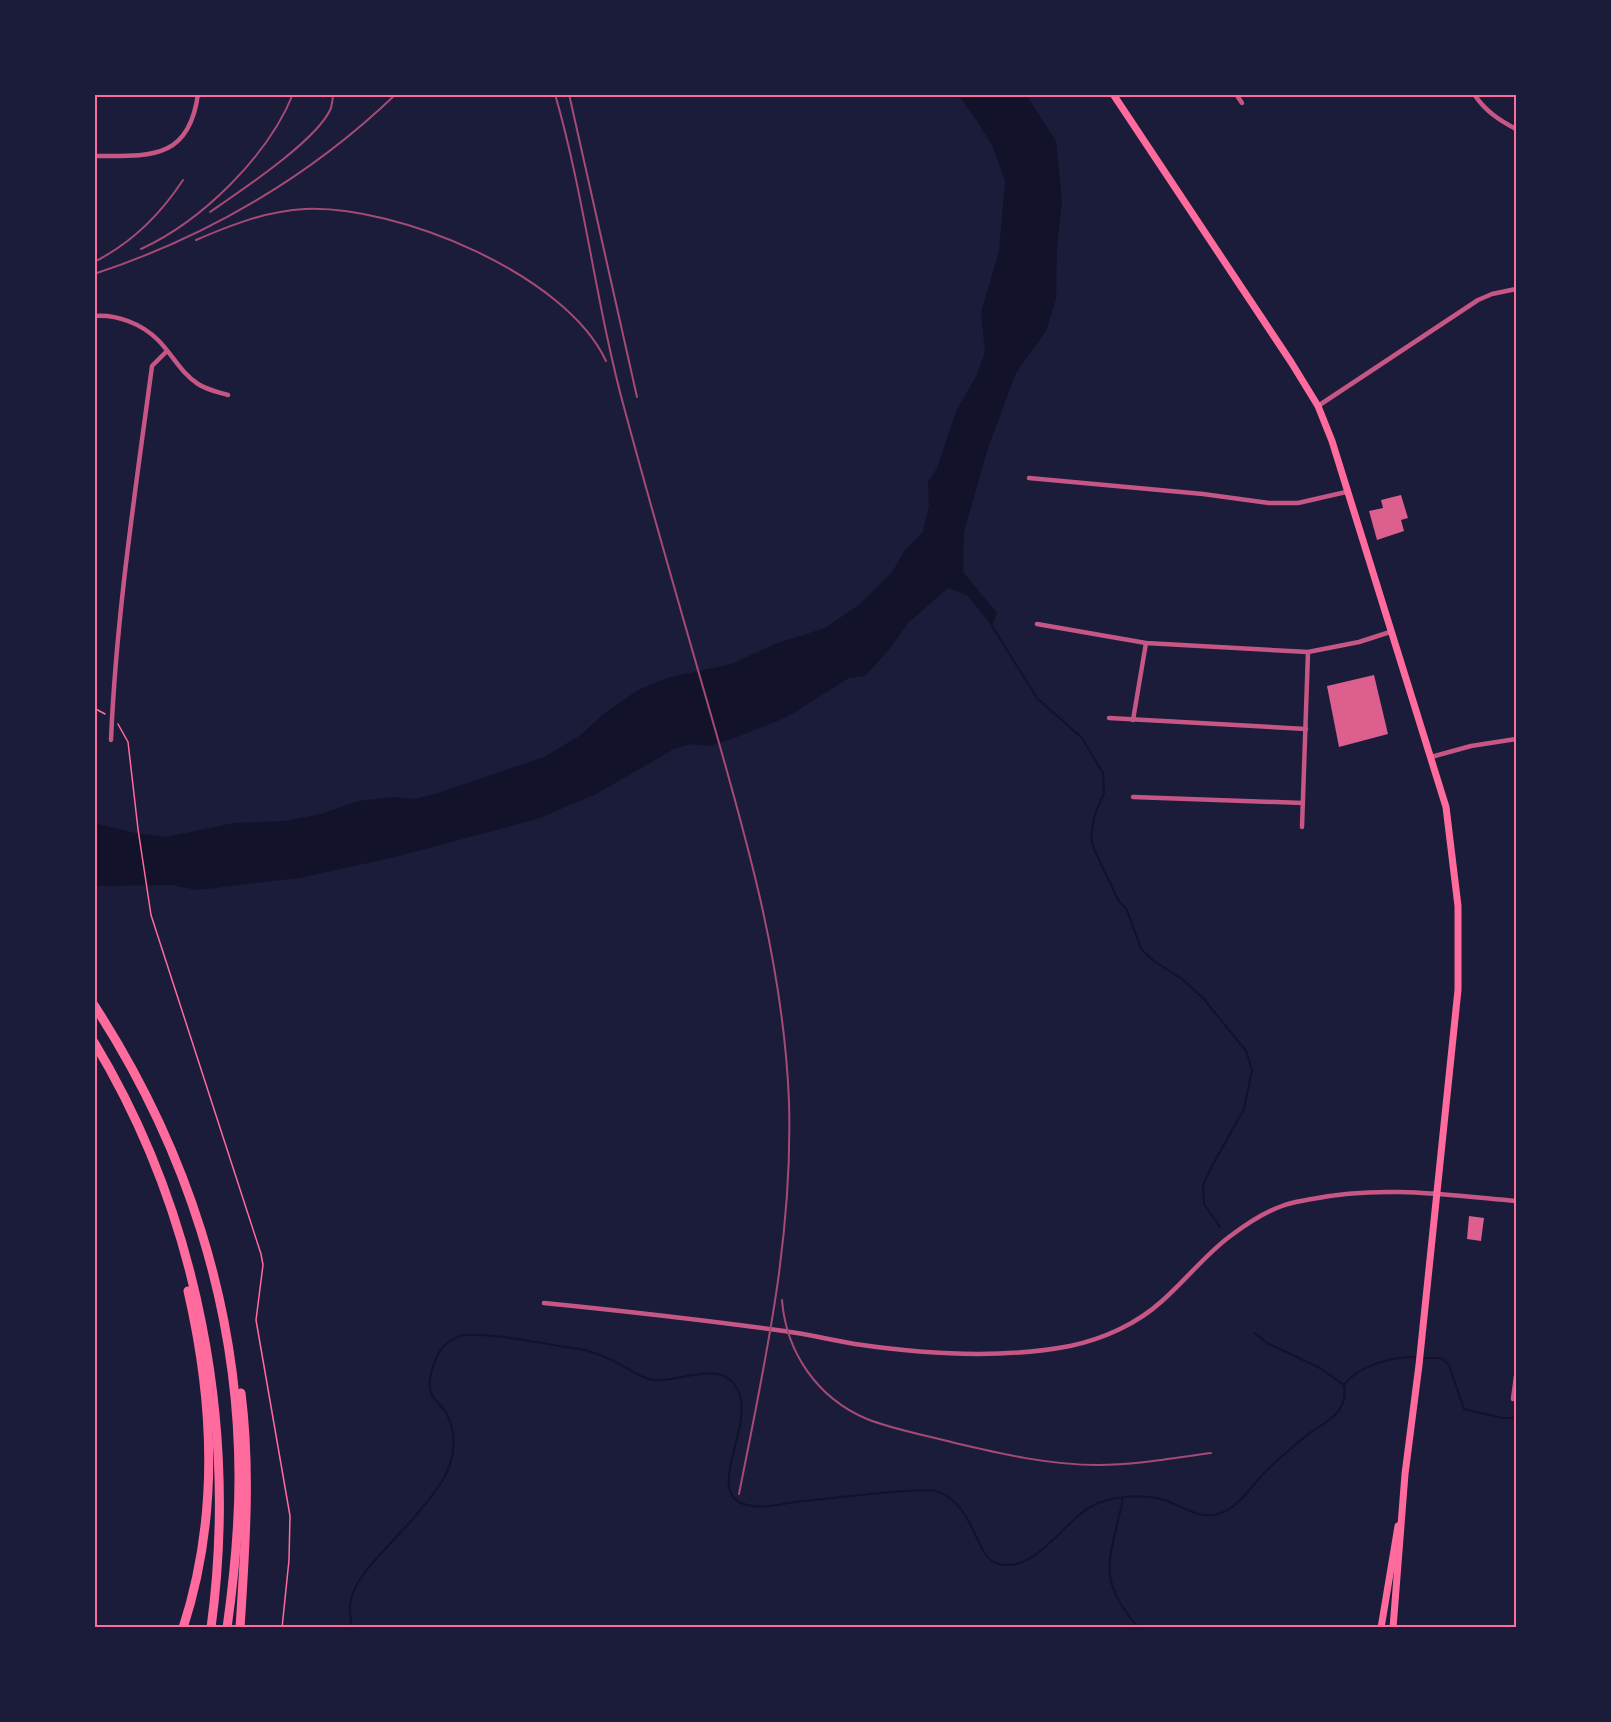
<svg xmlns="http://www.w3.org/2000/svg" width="1611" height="1722" viewBox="0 0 1611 1722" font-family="'Titillium Web',sans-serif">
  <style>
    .water { fill: #12122b }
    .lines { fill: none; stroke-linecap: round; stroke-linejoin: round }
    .stream { stroke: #12122b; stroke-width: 2 }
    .building { fill: #dd5f8e }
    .path { stroke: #ff6b9d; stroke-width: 1.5 }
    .minor { stroke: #c65784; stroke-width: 4.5 }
    .secondary { stroke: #ff6b9d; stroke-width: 7 }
    .motorway { stroke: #ff6b9d; stroke-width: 9 }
    .rail { stroke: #a44b75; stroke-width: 2 }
    .neatline { fill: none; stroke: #ff6b9d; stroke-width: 2 }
  </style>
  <rect width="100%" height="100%" fill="#1b1b3a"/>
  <path class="water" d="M958 95H1026L1056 141 1062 201 1057 246 1056 299 1046 331 1016 373 988 448 964 532 963 572 997 613 992 626 967 595 948 588 909 622 887 652 865 676 849 678 787 717 742 735 711 746 690 744 674 749 596 794 537 819 395 857 299 878 198 890 171 885 95 886 94 823 135 833 166 837 234 823 285 821 321 814 358 801 395 797 415 799 438 793 544 757 581 735 602 715 638 690 667 678 731 664 775 644 825 628 860 604 893 571 905 550 923 532 929 506 928 482 937 468 957 409 977 375 985 352 981 312 999 252 1005 181 993 147 975 118Z"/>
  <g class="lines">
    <g class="stream">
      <path d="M992 626 1037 698 1082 738 1103 773 1104 793 1094 817 1091 838 1094 849 1112 887 1118 900 1127 910 1141 949 1154 961 1182 979 1203 998 1246 1051 1252 1070 1244 1109 1212 1166 1203 1185 1204 1204 1220 1227"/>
      <path d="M1255 1333 1267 1343 1320 1368 1344 1385"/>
      <path d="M1423 1358H1441L1449 1365 1464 1409 1502 1418H1516"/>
      <path d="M1344 1385C1360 1364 1392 1357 1417 1357"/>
      <path d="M1123 1498C1112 1556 1093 1577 1139 1628"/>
      <path d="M352 1628C351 1618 348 1608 351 1599 358 1574 382 1553 399 1534 415 1517 432 1498 444 1478 455 1458 457 1435 447 1414 443 1407 436 1402 432 1395 425 1382 435 1356 444 1346 450 1340 457 1336 465 1335 490 1333 534 1342 560 1346 569 1348 579 1348 588 1351 600 1354 612 1360 623 1366 633 1371 642 1379 654 1380 679 1383 717 1360 735 1385 761 1419 700 1494 747 1505 762 1509 780 1504 795 1502 841 1498 887 1490 933 1490 975 1501 974 1555 996 1563 1034 1577 1064 1519 1094 1505 1112 1496 1141 1494 1161 1499 1180 1504 1197 1520 1218 1514 1240 1508 1252 1484 1268 1469 1280 1458 1293 1446 1306 1436 1317 1427 1334 1420 1341 1407 1345 1400 1345 1392 1344 1385"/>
    </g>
  </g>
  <g class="building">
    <path d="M1401 495 1408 518 1401 520 1404 531 1377 540 1369 511 1383 508 1381 500Z"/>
    <path d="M1374 675 1388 734 1339 747 1327 686Z"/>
    <path d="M1469 1216 1484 1218 1481 1241 1467 1239Z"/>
  </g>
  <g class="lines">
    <g class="path">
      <path d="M94 708 105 714"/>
      <path d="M118 724 128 742 138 829 151 915 261 1254 263 1265 256 1320 290 1516 289 1560 282 1628"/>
    </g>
    <g class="minor">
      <path d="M1236 94 1242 103"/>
      <path d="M1474 94C1485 111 1499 120 1516 129"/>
      <path d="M94 156C149 156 189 161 198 94"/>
      <path d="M94 316C117 314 142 324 158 340 172 354 181 373 198 384 207 390 218 392 228 395"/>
      <path d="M1318 406 1478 300 1492 294 1516 289"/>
      <path d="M1029 478 1203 494 1269 503H1298L1346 492"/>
      <path d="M1037 624 1146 643 1308 652 1359 642 1390 632"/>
      <path d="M1109 718 1306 729"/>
      <path d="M1133 720 1146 643"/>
      <path d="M111 740C116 620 134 500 150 381L152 366 167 351"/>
      <path d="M1431 757 1471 746 1516 739"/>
      <path d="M1133 797 1303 803"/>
      <path d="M1302 827 1308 652"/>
      <path d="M544 1303C624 1311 704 1320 784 1331 808 1334 831 1340 855 1344 923 1354 1002 1359 1070 1346 1103 1339 1137 1324 1162 1301 1185 1281 1204 1256 1229 1237 1245 1225 1262 1213 1282 1206 1291 1202 1302 1201 1312 1199 1380 1185 1448 1195 1516 1201"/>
      <path d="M1513 1399 1516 1376"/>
    </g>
    <g class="secondary">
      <path d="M1113 94 1291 362 1318 406 1332 441 1446 807 1458 906V990L1419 1365 1405 1474 1393 1628"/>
      <path d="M1381 1628 1398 1526"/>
    </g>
    <g class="motorway">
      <path d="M94 1005C186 1147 239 1307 239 1478 239 1528 234 1578 227 1628"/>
      <path d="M94 1042C199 1216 238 1428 211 1628"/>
      <path d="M183 1628C219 1517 214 1404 188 1291"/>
      <path d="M240 1628C245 1549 251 1471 241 1393"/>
    </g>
    <g class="rail">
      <path d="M555 94C585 198 596 306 625 411 653 515 683 618 713 722 749 847 784 971 789 1102 793 1238 765 1362 739 1494"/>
      <path d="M569 94 637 397"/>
      <path d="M210 212C239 192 318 140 331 108 332 104 333 99 333 94"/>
      <path d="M196 240C231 225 266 211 305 209 397 205 566 274 606 361"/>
      <path d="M141 249C202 221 268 156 293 94"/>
      <path d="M94 262C132 243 160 215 183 180"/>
      <path d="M94 274C207 237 311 176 396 94"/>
      <path d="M782 1300C786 1352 817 1398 867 1419 895 1430 925 1435 955 1443 1002 1454 1049 1465 1098 1465 1136 1465 1174 1458 1211 1453"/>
    </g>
  </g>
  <rect width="1611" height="1722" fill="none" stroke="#1b1b3a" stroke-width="192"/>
  <rect x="96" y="96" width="1419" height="1530" class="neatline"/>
</svg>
